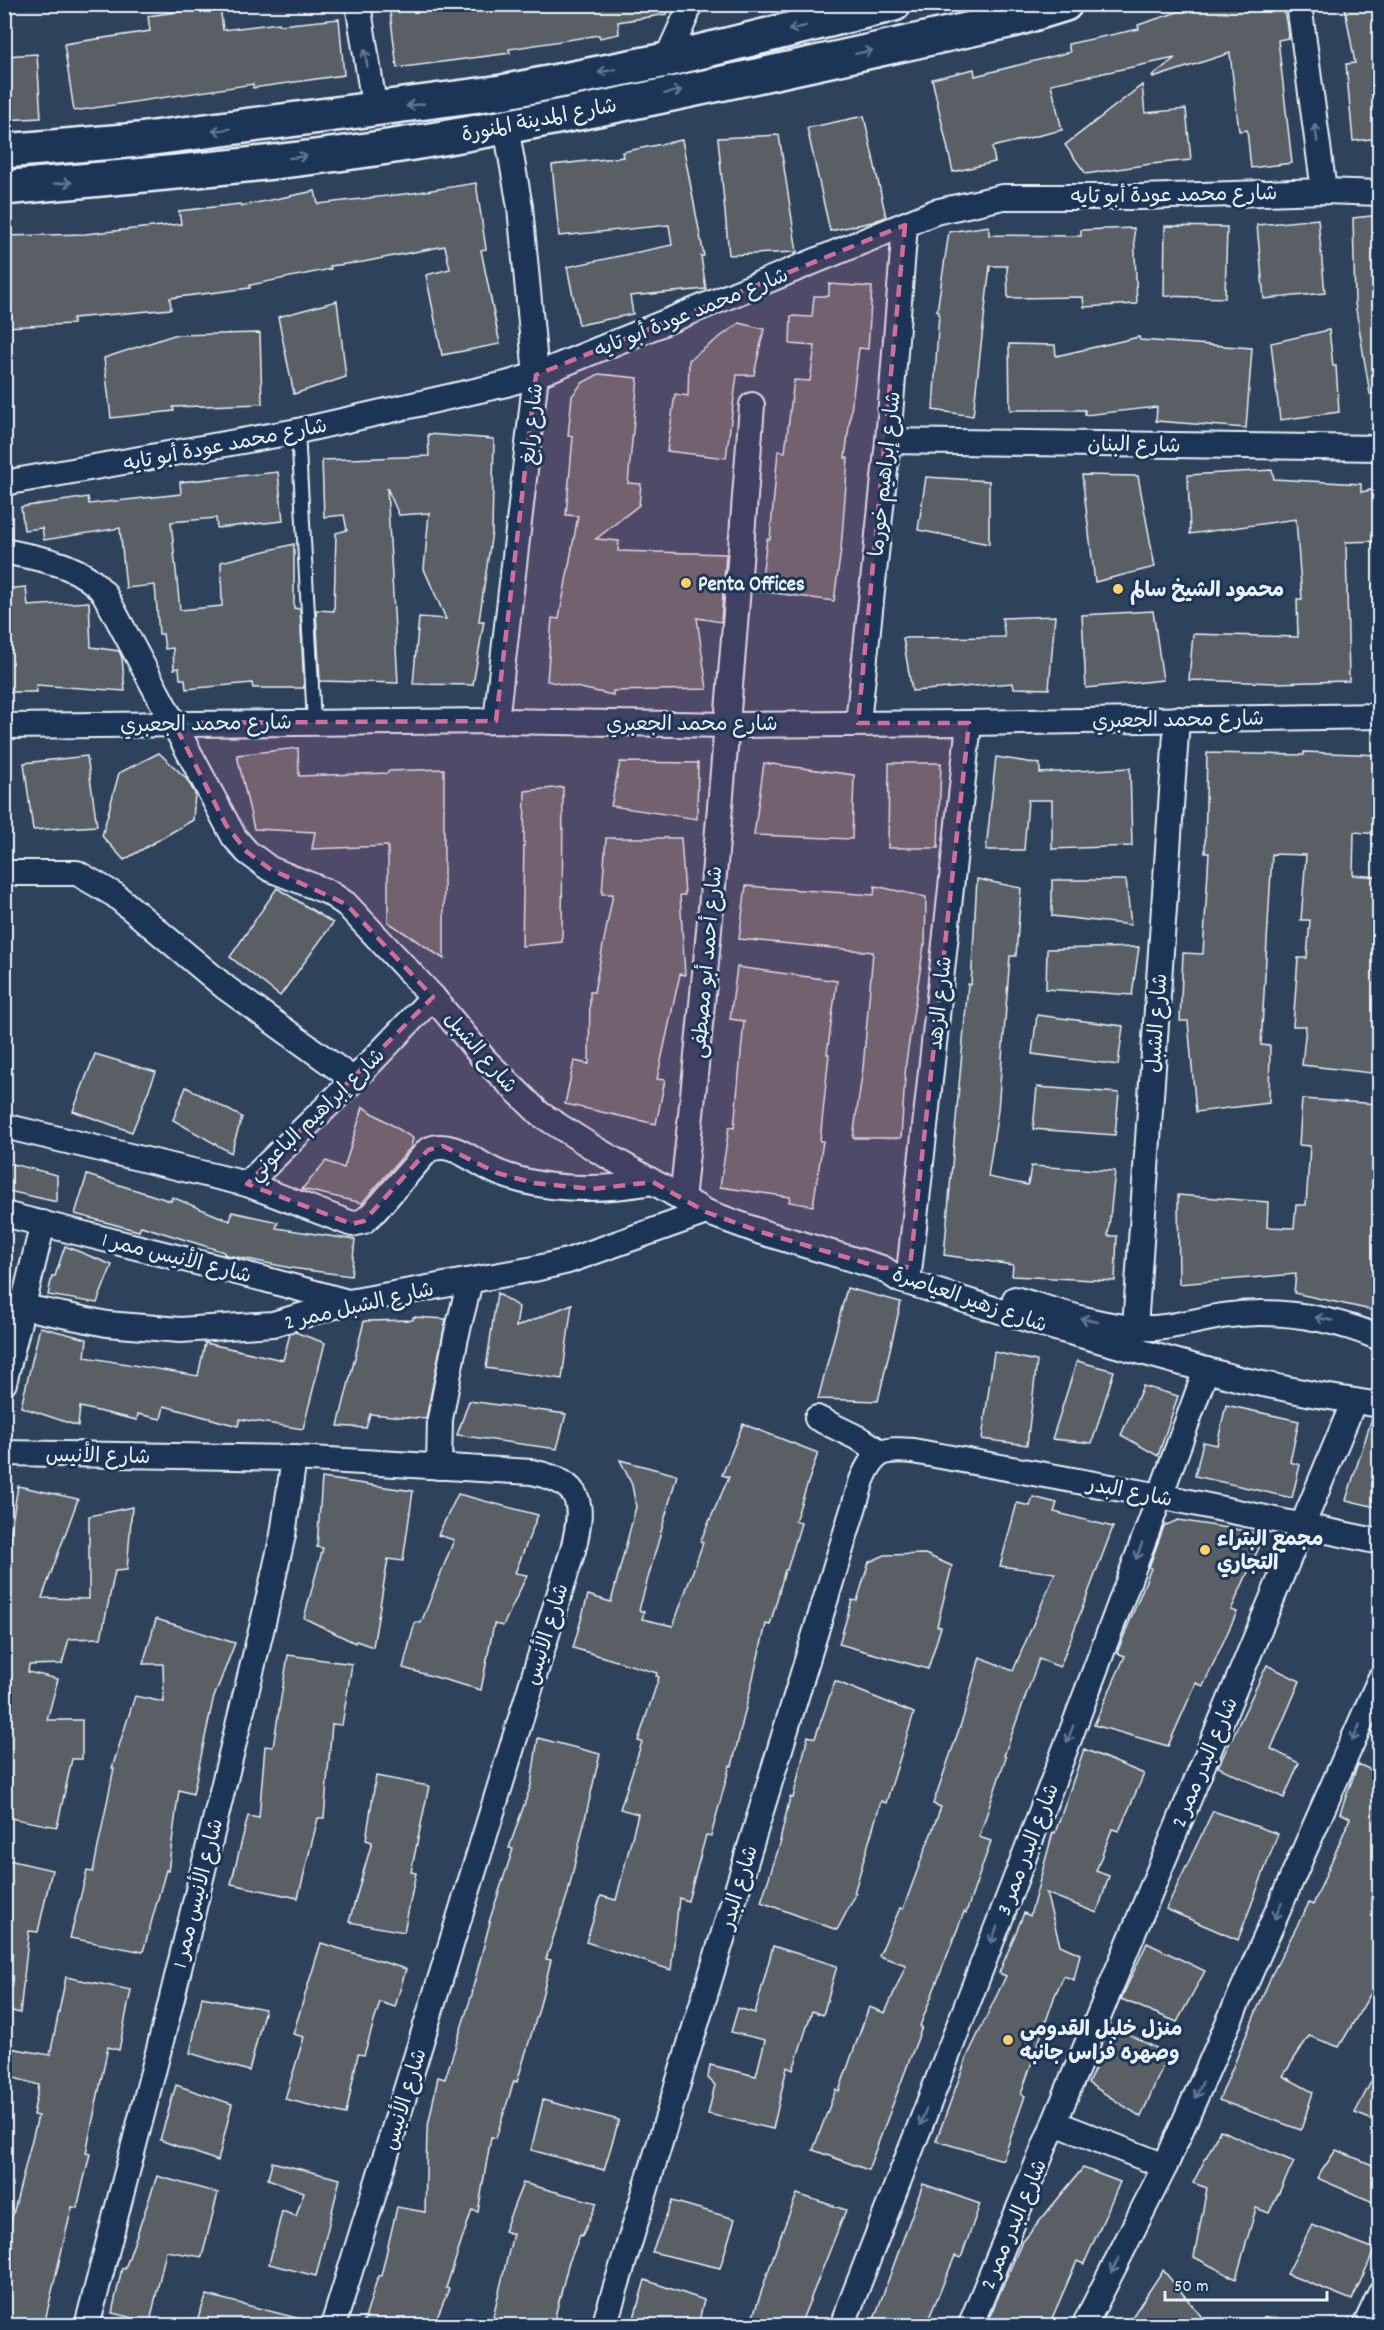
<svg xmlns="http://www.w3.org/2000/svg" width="1384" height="2330" viewBox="0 0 1384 2330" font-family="Dekko,'Playpen Sans Arabic',sans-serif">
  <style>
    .building { fill: #5a5f65; stroke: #e8f1f8; stroke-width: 1.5 }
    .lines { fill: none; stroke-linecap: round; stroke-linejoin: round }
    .service-casing { stroke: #e8f1f8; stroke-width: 16 }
    .minor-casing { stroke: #e8f1f8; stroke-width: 28 }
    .secondary-casing { stroke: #e8f1f8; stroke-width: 38 }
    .service { stroke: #1d3557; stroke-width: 12 }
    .minor { stroke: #1d3557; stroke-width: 24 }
    .secondary { stroke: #1d3557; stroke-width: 33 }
    .oneway { stroke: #64778f }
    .marked { fill: #d16f9a; fill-opacity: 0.2; stroke: #d16f9a; stroke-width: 4.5; stroke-dasharray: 12 8; stroke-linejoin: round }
    .poi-dot { fill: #ffd166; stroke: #1d3557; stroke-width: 2 }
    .labels { text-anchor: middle; stroke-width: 6; stroke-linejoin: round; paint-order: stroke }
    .street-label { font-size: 21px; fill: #e8f1f8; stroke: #1d3557 }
    .poi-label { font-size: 21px; font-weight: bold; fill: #e8f1f8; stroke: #1d3557; text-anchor: start }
  </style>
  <rect width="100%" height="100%" fill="#2f425b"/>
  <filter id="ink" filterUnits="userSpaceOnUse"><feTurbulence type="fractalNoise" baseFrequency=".0167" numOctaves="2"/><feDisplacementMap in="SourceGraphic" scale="12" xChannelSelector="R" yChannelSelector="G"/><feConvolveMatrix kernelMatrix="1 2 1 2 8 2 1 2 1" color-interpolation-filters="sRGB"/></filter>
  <g filter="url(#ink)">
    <g class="building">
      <path d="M389 4H667V14L618 22 619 34 600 38 599 35 509 49 510 53 397 68Z"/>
      <path d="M1202 4H1283L1289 38 1278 40 1292 163 1251 168 1247 130 1239 131 1230 53 1153 78 1152 76 1175 58 1051 84 1062 130 992 147 995 162 953 172 932 79 974 69 975 76 1070 52 1068 44 1139 29 1138 25Z"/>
      <path d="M1344 4H1380V138L1353 141 1346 64 1355 63Z"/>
      <path d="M220 6 223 30 279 23 280 25 339 19 344 75 253 88V84L74 111 64 44 150 31 148 16Z"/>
      <path d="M37 54 41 118 4 120V56Z"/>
      <path d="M1142 85 1145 113 1186 109 1191 160 1151 164 1086 174 1065 145Z"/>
      <path d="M864 116 886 217 872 222 830 231 807 128Z"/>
      <path d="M779 135 797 252 729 255 718 138Z"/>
      <path d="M682 140 704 256H701L706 289 630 296 633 314 579 325 567 267 672 245 669 225 559 236 552 165 623 157 622 152Z"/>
      <path d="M476 183 486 249 481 250 500 344 442 355 426 275 450 269 445 246 363 262 330 266 331 269 250 285V288L170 298 171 309 73 318V324L4 327V236L85 234 181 224 179 211 240 204 241 206 315 191 318 204 413 193Z"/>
      <path d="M1380 215V393L1370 394 1355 303 1353 218Z"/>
      <path d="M1318 219 1325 293 1264 299 1257 225Z"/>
      <path d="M989 226V235L1081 236V230L1134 228 1137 304 1084 307 1083 297 1008 298 1007 266H990L973 416 933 410 939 312 937 311 949 232Z"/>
      <path d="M1165 226 1227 227 1225 298 1164 296Z"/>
      <path d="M829 284 872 287 868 349 859 348 845 458H848L841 549 834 601 760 591 767 539H770L778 451 785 452 794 380 810 381 815 346 790 344 791 316 812 317 814 296H829Z"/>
      <path d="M337 301 346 377 294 394 278 317Z"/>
      <path d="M739 323 764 329 754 375H737L726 458 667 451 675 394 688 396 689 360Z"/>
      <path d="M1329 330 1333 366H1336L1339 412 1280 420 1271 343Z"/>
      <path d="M260 333 262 404 173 407 174 411 111 418 104 358 174 335Z"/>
      <path d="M1139 337 1140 340 1252 348 1246 428 1156 421 1157 407 1085 415V410H1010L1009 344 1055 345 1056 356Z"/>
      <path d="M599 374 638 378 628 483 641 484 639 505 596 539 619 541 618 551 726 554 721 622 697 618 707 689 613 691V695L547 681 552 618 559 619 578 516 566 515 573 437 568 436 572 396 582 383Z"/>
      <path d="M428 434 494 439 492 532 479 621H484L473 685 413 684 419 617 446 619 424 569 429 513 399 515 387 488 398 683 320 681 316 610 334 611 336 533 347 530 344 515 324 517 322 460 429 456Z"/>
      <path d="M1272 470 1274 479 1361 484V492L1380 488V541L1346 542 1349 681 1276 683 1189 680 1193 634 1298 637 1297 599H1302L1296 519 1190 534 1188 475Z"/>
      <path d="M278 472 283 521 217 528 216 518 171 522 180 610 222 606 221 562 294 544V608L300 609 304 688H253L252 683 186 689 185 679H180L179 668 174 669 173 648 165 649 163 634H159L155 585 126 588 120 528 44 540 42 528 24 530 21 507 88 497 89 504 181 494 180 482Z"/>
      <path d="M1082 475 1138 476 1155 567 1095 582Z"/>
      <path d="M926 477 989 481V544L918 530Z"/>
      <path d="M26 587 28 606 89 602 91 647 119 651 122 658 125 691 36 685 37 692H4V589Z"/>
      <path d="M1153 611 1163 680 1086 688 1082 615Z"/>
      <path d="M1055 616 1049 689 1014 688 1013 683 912 691 903 638 1005 637 1002 618Z"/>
      <path d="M298 748 299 776 388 773V771L444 769V959L388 922V846L312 849 315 832 254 829 237 755Z"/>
      <path d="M1304 752 1380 755V834L1354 832 1353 875 1380 877V1074L1302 1065 1306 1026H1293L1298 958H1307L1310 920H1301L1306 855 1272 854 1261 1045 1270 1046 1269 1103 1196 1112 1188 1021H1180L1183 953 1203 954 1209 853H1205L1207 753 1304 755Z"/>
      <path d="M159 753 186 778 195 793 193 820 124 860 102 836 119 773Z"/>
      <path d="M87 756 97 826 33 830 24 763Z"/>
      <path d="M996 757 1040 764V773L1130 768 1132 846 1052 849V800H1028L1024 850H986Z"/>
      <path d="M620 762 698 763 697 819 611 806Z"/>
      <path d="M764 763 854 775 852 839 754 835Z"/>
      <path d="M889 763H941L938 848H888Z"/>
      <path d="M563 787 562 942 522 946 525 791Z"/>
      <path d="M606 838H681L685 895H680L685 975 680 974 657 1079 665 1080 656 1124 565 1104 574 1061 589 1064 590 992H594L613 894H602Z"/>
      <path d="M977 879 1021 888 1016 956H1010L998 1110 988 1177 1028 1185 1031 1166 1115 1171 1108 1236H1117L1115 1281 1012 1276 1013 1265 944 1255 968 984 971 985Z"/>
      <path d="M1052 880H1126L1131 925 1052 916Z"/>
      <path d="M746 886 874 895 875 886 926 897 925 945H924L906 1062 901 1138H853L863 1068 873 952 739 939Z"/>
      <path d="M277 888 333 923 280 996 230 957Z"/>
      <path d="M1139 947 1132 995 1046 989 1047 949Z"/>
      <path d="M737 967 837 981 827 1054H829L820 1141H823L813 1206 789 1202 790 1197 720 1187 729 1127 734 1128 744 1021 730 1019Z"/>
      <path d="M1037 1015 1123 1026 1118 1065 1032 1054Z"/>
      <path d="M95 1054 156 1072 132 1132 73 1111Z"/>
      <path d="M186 1087 242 1117 231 1153 173 1120Z"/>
      <path d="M1037 1087 1119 1093 1115 1135 1033 1129Z"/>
      <path d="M1302 1099 1380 1104V1249L1376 1311 1294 1293 1296 1274 1179 1284 1178 1195 1268 1202 1267 1227 1294 1228 1296 1205H1306L1310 1146 1299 1145Z"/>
      <path d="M363 1107 413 1138 411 1147 362 1203 302 1189 326 1161 344 1168Z"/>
      <path d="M4 1162 57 1175V1202L4 1190Z"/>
      <path d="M87 1175 171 1201 172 1197 230 1221 232 1212 278 1222 276 1228 355 1240 351 1276 291 1268 227 1255 224 1254V1252L141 1226 139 1231 75 1214Z"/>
      <path d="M65 1246 112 1265 97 1303 48 1295 52 1276H55Z"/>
      <path d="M847 1288 901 1302 878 1401 818 1399Z"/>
      <path d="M497 1293 519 1307 516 1327 572 1304 562 1379 486 1368Z"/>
      <path d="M413 1317 446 1319 426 1419 370 1414 366 1428 338 1426 364 1321 413 1320Z"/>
      <path d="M40 1327 87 1339 85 1357 198 1376 205 1343 283 1360 290 1334 295 1332 325 1343 303 1429 240 1419 238 1426 164 1406 161 1419 138 1414 137 1420 80 1407 78 1426 21 1407Z"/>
      <path d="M994 1352 1037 1361 1027 1445 982 1439Z"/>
      <path d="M1077 1361 1114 1371 1092 1443 1052 1439Z"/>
      <path d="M1143 1386 1178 1396 1158 1456 1121 1435Z"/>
      <path d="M469 1401 566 1414 557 1449 457 1435Z"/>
      <path d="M1226 1405 1299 1421 1290 1462 1300 1465 1292 1498 1195 1476 1203 1442 1217 1445Z"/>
      <path d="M1372 1418 1380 1419V1508L1346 1500Z"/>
      <path d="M743 1424 818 1453 795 1521 801 1523 787 1570H785L770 1625 766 1624 732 1766 730 1765 711 1836 706 1835 688 1901 679 1898 671 1970 586 1942 601 1896 616 1900 638 1814 620 1809 642 1742 638 1741 659 1677 656 1676 657 1673 573 1648 588 1595 611 1602 636 1507 632 1485 620 1460 677 1475 639 1610 644 1612 642 1619 673 1626 703 1543 700 1542 729 1477 722 1475Z"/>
      <path d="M322 1478 413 1491 403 1561 388 1559 373 1647 356 1641 355 1643 304 1618 323 1548 317 1547Z"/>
      <path d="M18 1486 78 1499 42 1598 89 1599V1516L132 1507 127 1570 115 1571 101 1638 69 1639 62 1664 29 1665 28 1672 58 1679 47 1720H82V1759H72L57 1827 4 1817V1571Z"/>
      <path d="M458 1494 538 1515 515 1573 527 1575 503 1626 494 1624 481 1690 403 1668 415 1622 421 1623 454 1540 438 1535Z"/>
      <path d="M1033 1497 1057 1503 1054 1512 1113 1527 1060 1667 1039 1659 1004 1756 1006 1757 979 1837 991 1841 966 1913 964 1912 920 2026 922 2027 868 2170 813 2150 836 2089 839 2091 869 2007 885 2013 906 1965 879 1956 900 1908 903 1909 941 1807 933 1804 963 1718 980 1657 1013 1671 1055 1573 1000 1566 1017 1503 1030 1506Z"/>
      <path d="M1178 1520 1265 1534 1231 1610 1237 1612 1203 1686 1196 1683 1168 1746 1094 1725 1125 1656 1117 1653 1151 1568 1149 1567 1164 1526Z"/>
      <path d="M925 1554 952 1566 937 1626 941 1627 928 1669 839 1644 852 1600 857 1601 869 1562 885 1555Z"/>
      <path d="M156 1619 235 1643 213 1700 193 1794 179 1790 168 1871 166 1870 143 1952 70 1938 87 1871 93 1872 114 1768H112L135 1696 164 1702 163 1664H143Z"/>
      <path d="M288 1655 352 1664 342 1725 332 1724 324 1818H318L298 1898 231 1884 248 1816 259 1818 265 1746 273 1747Z"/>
      <path d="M1267 1665 1300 1681 1271 1749 1299 1763 1284 1798 1218 1767Z"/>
      <path d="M835 1681 914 1713 886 1803 881 1801 854 1893 856 1894 837 1930 761 1902 781 1841H780L790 1797 793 1798 808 1736 815 1738Z"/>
      <path d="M538 1738 600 1754 568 1893 546 1959 551 1960 539 2009 517 2082 514 2081 496 2138 491 2137 478 2212 472 2210 446 2288 449 2289 434 2325H376L364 2322 378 2276H381L397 2207 425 2212 427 2131 438 2077 445 2079 473 1991H472L490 1922H489L513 1849 509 1848 531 1785Z"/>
      <path d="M1084 1749 1144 1774 1119 1831 1112 1829 1096 1871 1109 1876 1097 1913 1046 1893 1060 1945 1080 1954 1074 1980 1064 1976 1055 1995 1021 2094 1025 2096 1003 2160 936 2141 967 2057 1006 1976 999 1973 1024 1913 1030 1916 1053 1832 1055 1833Z"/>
      <path d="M1358 1764 1380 1774V1971L1370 1995 1339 2047 1309 2036 1283 2076 1313 2092 1301 2130 1219 2100 1272 1974 1309 1903 1313 1905 1350 1818 1340 1813Z"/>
      <path d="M376 1776 429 1786 411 1872 416 1873 404 1932 349 1922 372 1842 366 1840Z"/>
      <path d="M1213 1811 1278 1834 1238 1940 1166 1909Z"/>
      <path d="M4 1859 52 1870 38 1932 29 1931 20 2013 4 2009Z"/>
      <path d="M321 1943 406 1969 395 2007 380 2002 364 2055 358 2054 346 2114 285 2099 304 2037 293 2034Z"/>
      <path d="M1147 1943 1205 1971 1177 2022 1121 1999Z"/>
      <path d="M773 1946 837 1966 823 2015 812 2011 793 2070 787 2067 773 2129 708 2114 715 2085 708 2078 710 2065 756 2076 765 2040 731 2032 738 2008 755 2013Z"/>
      <path d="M66 1977 131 1990 119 2050 108 2047 86 2153 90 2154 77 2208 72 2207 44 2325H4V2250L38 2116 33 2115 39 2085 4 2075V2047L50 2055Z"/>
      <path d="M202 1997 265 2009 249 2071 190 2053Z"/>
      <path d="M1115 2027 1168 2054 1141 2117 1088 2083Z"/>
      <path d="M1380 2064V2123L1355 2113Z"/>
      <path d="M176 2085 232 2104 218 2161 160 2140Z"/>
      <path d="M543 2100 619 2120 604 2170 531 2150Z"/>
      <path d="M1220 2130 1294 2162 1269 2213 1256 2208 1236 2279 1194 2257 1207 2188 1193 2183Z"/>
      <path d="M1336 2150 1380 2168V2205L1317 2178Z"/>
      <path d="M272 2162 340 2179 316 2276 269 2264 282 2211 296 2216 304 2192 268 2179Z"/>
      <path d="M1083 2168 1120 2182 1084 2264 1077 2261 1049 2325H986L1021 2244Z"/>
      <path d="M157 2176 218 2193 202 2257 166 2251 150 2322 112 2313 122 2268 125 2269Z"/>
      <path d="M523 2183 597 2203 582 2236 580 2235 568 2265 553 2325H491L513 2234 504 2231Z"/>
      <path d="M923 2184 980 2204 961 2258 955 2256 926 2325H872Z"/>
      <path d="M797 2194 846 2210 800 2325H750L779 2240Z"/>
      <path d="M672 2201 735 2219 720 2268 652 2252Z"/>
      <path d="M1312 2225 1375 2249 1352 2300 1287 2274Z"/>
      <path d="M1163 2270 1197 2311 1208 2325H1142L1132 2317Z"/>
      <path d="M645 2280 704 2300 698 2325H632Z"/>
      <path d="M207 2295 301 2319V2325H195Z"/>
    </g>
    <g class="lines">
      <defs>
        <path id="service" d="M298 431 314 722"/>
        <g id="minor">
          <path d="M358 4 375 111"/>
          <path d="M1299 4 1324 191"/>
          <path d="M666 60 686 16 689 4"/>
          <path d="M888 441 1380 448"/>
          <path d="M4 483 298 431 506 384 536 375 935 212 1003 197H1140L1324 191 1380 193"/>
          <path d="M4 551C41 559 79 563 104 593L234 837 247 852 270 869 328 892 346 904 433 997 484 1059 540 1114 597 1150 706 1212 761 1232 882 1268 900 1280 1055 1328 1243 1380 1317 1395 1380 1405"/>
          <path d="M496 721 536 375 520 207 506 127"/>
          <path d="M858 723 888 441 905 225"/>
          <path d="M4 726 496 721 728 725 969 723 1380 716"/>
          <path d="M4 873H77L115 895 226 988 354 1080"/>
          <path d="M4 1126 247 1184 354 1080 433 997"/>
          <path d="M247 1184 352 1224 364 1221 375 1211 428 1150C452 1138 477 1165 499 1173 548 1192 601 1191 653 1182"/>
          <path d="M682 1199C711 935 732 670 752 405"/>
          <path d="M4 1214 264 1279 348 1302"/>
          <path d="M908 1282 969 723"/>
          <path d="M1015 1299C1054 1310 1094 1325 1135 1328 1165 1330 1193 1321 1222 1316 1276 1308 1329 1317 1380 1338"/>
          <path d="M4 1303 107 1324 180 1330 273 1324 349 1302 534 1269 568 1261 706 1212"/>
          <path d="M1135 1328 1177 719"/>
          <path d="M4 1383 43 1223"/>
          <path d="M817 1418 862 1440 880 1452"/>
          <path d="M4 1453 294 1458 532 1472C584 1483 584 1504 573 1550L333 2326"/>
          <path d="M439 1467 440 1419 456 1337 470 1281"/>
          <path d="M1055 2123 1165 2166"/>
          <path d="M87 2326 168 2014 262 1627 283 1535 294 1458"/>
          <path d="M604 2326 862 1480C874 1452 882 1448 913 1451L1160 1496 1380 1542"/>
          <path d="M842 2326C966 2008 1090 1691 1206 1370"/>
          <path d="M970 2326 1354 1401"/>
          <path d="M1084 2326 1165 2166 1380 1679"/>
          <path d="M1365 2326 1380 2294"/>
        </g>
        <g id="secondary">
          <path d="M4 151 138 140 502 92 666 60 894 4"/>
          <path d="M4 188C141 175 278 165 413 143 614 110 814 63 1013 20L1065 4"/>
        </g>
      </defs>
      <use href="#service" class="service-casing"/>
      <use href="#minor" class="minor-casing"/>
      <use href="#secondary" class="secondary-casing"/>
      <use href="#service" class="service"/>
      <use href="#minor" class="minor"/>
      <use href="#secondary" class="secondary"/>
    </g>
    <defs><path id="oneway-shaft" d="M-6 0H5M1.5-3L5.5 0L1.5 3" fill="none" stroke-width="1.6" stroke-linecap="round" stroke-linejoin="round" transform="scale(1.5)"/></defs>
    <g class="oneway">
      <use href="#oneway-shaft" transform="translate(797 28) rotate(166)"/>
      <use href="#oneway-shaft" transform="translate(864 52) rotate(-12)"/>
      <use href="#oneway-shaft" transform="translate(366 58) rotate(-99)"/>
      <use href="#oneway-shaft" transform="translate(607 71) rotate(169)"/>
      <use href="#oneway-shaft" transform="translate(673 92) rotate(-12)"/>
      <use href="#oneway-shaft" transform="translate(415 105) rotate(172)"/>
      <use href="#oneway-shaft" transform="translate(221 130) rotate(173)"/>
      <use href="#oneway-shaft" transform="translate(1316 133) rotate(-98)"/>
      <use href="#oneway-shaft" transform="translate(298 157) rotate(-7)"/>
      <use href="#oneway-shaft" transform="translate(63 183) rotate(-5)"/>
      <use href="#oneway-shaft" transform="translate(1324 1319) rotate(-169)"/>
      <use href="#oneway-shaft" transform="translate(1089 1320) rotate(-167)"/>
      <use href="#oneway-shaft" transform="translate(1139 1551) rotate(111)"/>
      <use href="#oneway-shaft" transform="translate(1356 1733) rotate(114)"/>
      <use href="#oneway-shaft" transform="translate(1070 1734) rotate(111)"/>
      <use href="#oneway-shaft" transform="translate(1278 1911) rotate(114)"/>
      <use href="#oneway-shaft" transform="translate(994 1935) rotate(111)"/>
      <use href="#oneway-shaft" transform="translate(1199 2090) rotate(114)"/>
      <use href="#oneway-shaft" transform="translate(923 2117) rotate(111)"/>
      <use href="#oneway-shaft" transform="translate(1115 2265) rotate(117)"/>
    </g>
  </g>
  <path class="marked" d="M905 225 858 723H969L910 1267 882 1268 761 1232 706 1212 653 1182 593 1189 534 1183 497 1173 443 1146 428 1150 364 1221 352 1224 247 1184 433 997 346 904 270 869 247 852 226 825 174 723 496 721 536 375Z"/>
  <g class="poi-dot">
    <circle cx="686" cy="583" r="6"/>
    <circle cx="1118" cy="589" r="6"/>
    <circle cx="1205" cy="1550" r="6"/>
    <circle cx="1008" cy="2040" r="6"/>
  </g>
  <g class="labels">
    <g class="street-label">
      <text transform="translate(539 119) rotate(-11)" y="7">شارع المدينة المنورة</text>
      <text transform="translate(1174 194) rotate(-1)" y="7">شارع محمد عودة أبو تايه</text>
      <text transform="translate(691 312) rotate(-22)" y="7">شارع محمد عودة أبو تايه</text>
      <text transform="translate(531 424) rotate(-84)" y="7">شارع رابغ</text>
      <text transform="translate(225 444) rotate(-11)" y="7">شارع محمد عودة أبو تايه</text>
      <text transform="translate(1134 444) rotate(1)" y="7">شارع البنان</text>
      <text transform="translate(884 474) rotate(-84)" y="7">شارع إبراهيم خورما</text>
      <text transform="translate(1178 719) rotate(-1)" y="7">شارع محمد الجعبري</text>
      <text transform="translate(206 723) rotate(-1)" y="7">شارع محمد الجعبري</text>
      <text x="692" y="730">شارع محمد الجعبري</text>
      <text transform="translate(706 962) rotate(-85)" y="7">شارع أحمد أبو مصطفى</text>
      <text transform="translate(939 1003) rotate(-84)" y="7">شارع الزهد</text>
      <text transform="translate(1156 1023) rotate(-86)" y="7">شارع الشبل</text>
      <text transform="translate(481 1052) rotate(49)" y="7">شارع الشبل</text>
      <text transform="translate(316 1114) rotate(-44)" y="7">شارع إبراهيم الباعوني</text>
      <text transform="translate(177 1257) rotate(14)" y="7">شارع الأنيس ممر 1</text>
      <text transform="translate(970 1299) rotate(19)" y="7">شارع زهير العياصرة</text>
      <text transform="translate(359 1305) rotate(-13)" y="7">شارع الشبل ممر 2</text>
      <text transform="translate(98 1455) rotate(1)" y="7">شارع الأنيس</text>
      <text transform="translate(1130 1491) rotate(11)" y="7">شارع البدر</text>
      <text transform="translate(546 1634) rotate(-73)" y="7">شارع الأنيس</text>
      <text transform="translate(1204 1762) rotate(-67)" y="7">شارع البدر ممر 2</text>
      <text transform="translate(1027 1849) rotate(-69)" y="7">شارع البدر ممر 3</text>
      <text transform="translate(738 1887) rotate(-73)" y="7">شارع البدر</text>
      <text transform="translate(197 1893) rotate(-76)" y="7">شارع الأنيس ممر 1</text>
      <text transform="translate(404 2099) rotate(-73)" y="7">شارع الأنيس</text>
      <text transform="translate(1013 2224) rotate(-67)" y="7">شارع البدر ممر 2</text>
    </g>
    <g class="poi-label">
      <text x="698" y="590">Penta Offices</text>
      <text x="1130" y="596">محمود الشيخ سالم</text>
      <text x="1217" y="1545">مجمع البتراء<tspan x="1217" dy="24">التجاري</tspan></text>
      <text x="1020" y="2035">منزل خليل القدومي<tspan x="1020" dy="24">وصهره فراس جانبه</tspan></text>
    </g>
  </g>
  <rect width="1384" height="2330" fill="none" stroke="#1d3557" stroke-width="24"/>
  <rect x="12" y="12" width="1360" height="2306" fill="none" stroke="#e8f1f8" stroke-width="2" filter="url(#ink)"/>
  <path d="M1165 2291v9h162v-9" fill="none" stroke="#e8f1f8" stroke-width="3"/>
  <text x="1174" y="2291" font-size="18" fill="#e8f1f8" stroke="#1d3557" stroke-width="4.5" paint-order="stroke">50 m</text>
</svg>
